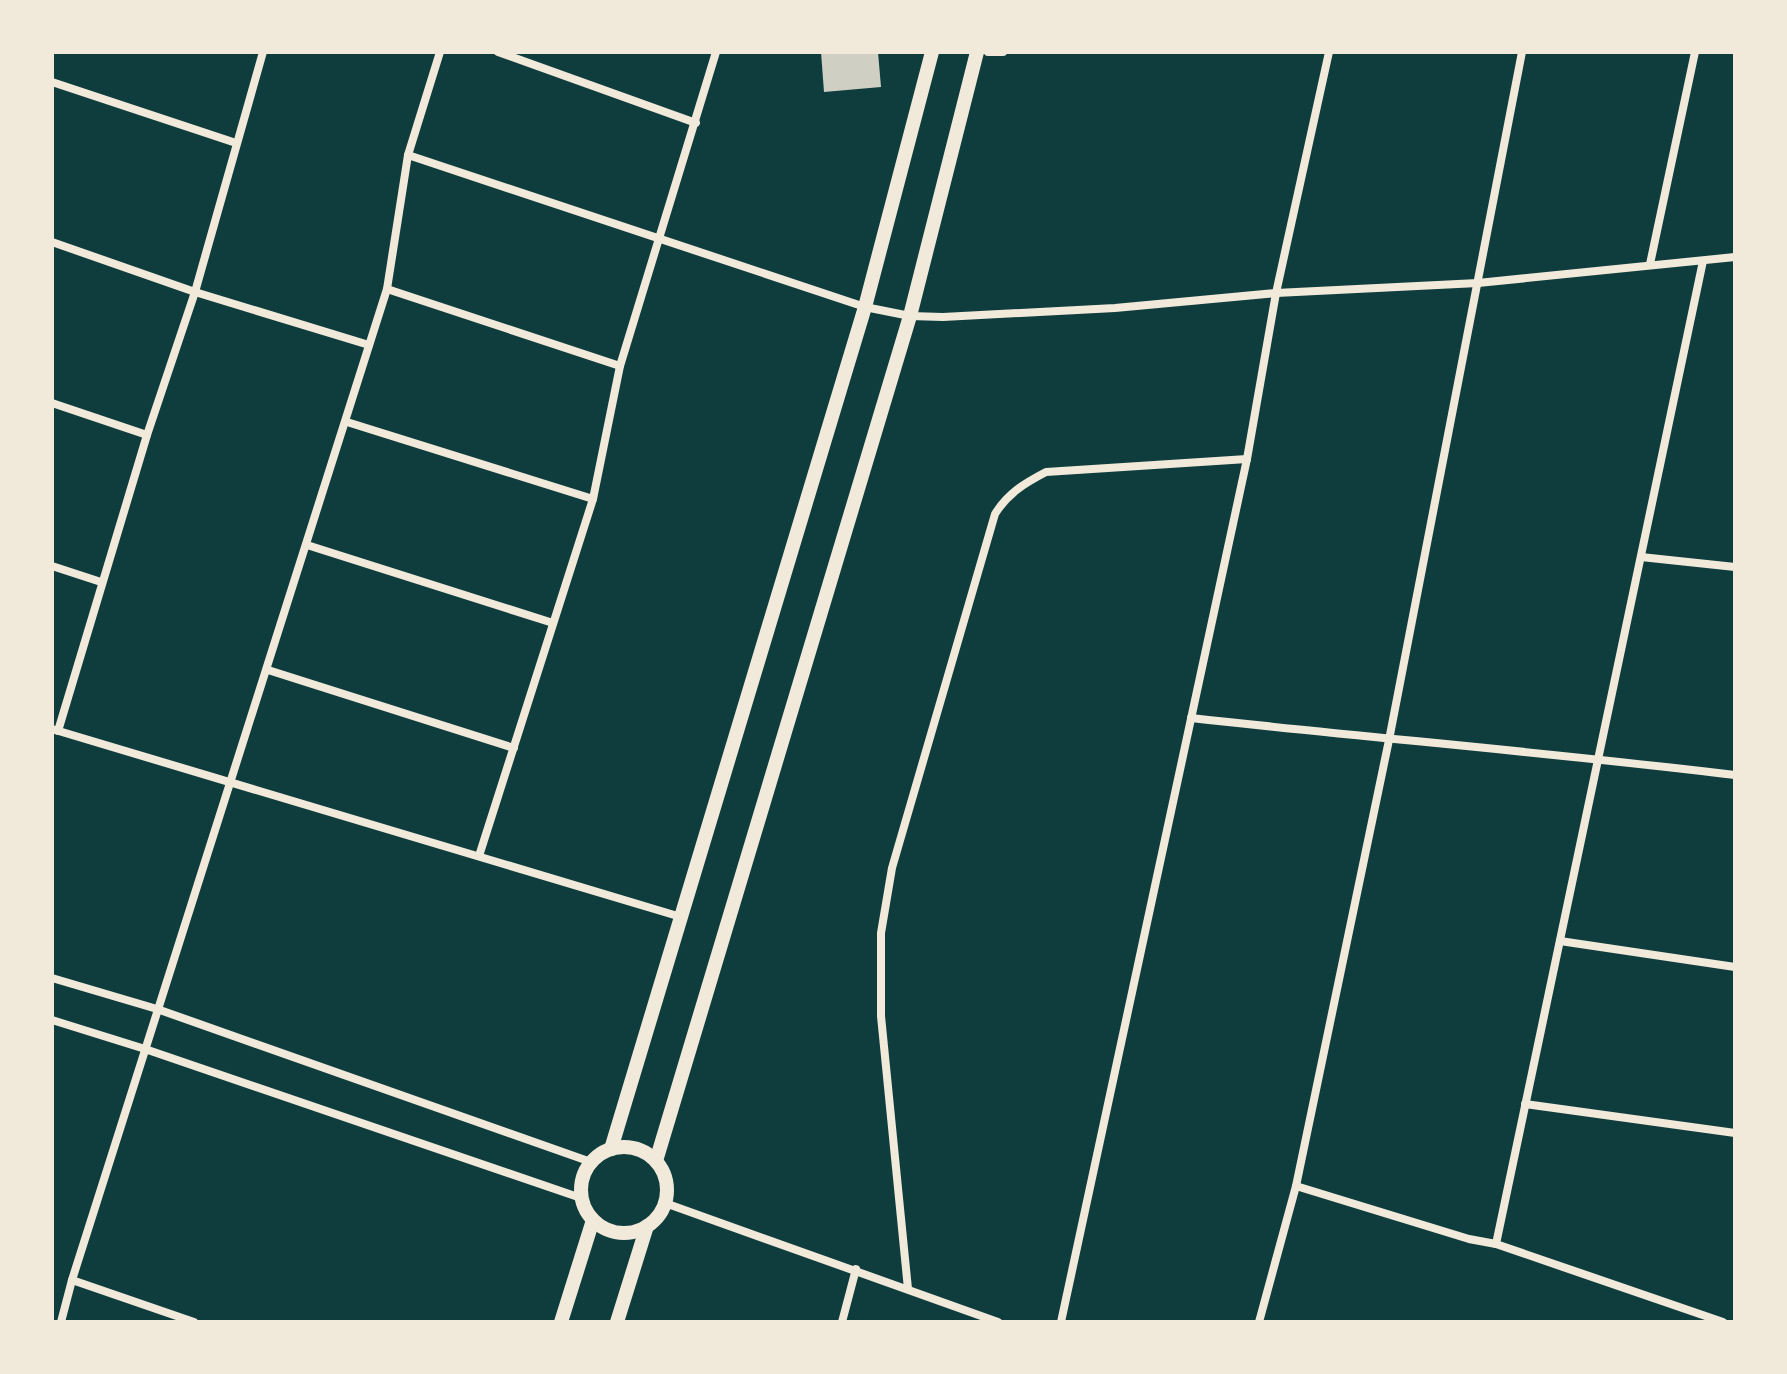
<svg xmlns="http://www.w3.org/2000/svg" width="1787" height="1374" viewBox="0 0 1787 1374" font-family="Manrope,sans-serif">
  <style>
    .building { fill: #cfcfc3 }
    .lines { fill: none; stroke-linecap: round; stroke-linejoin: round }
    .minor { stroke: #f1e9da; stroke-width: 8 }
    .tertiary { stroke: #f1e9da; stroke-width: 14 }
  </style>
  <rect width="100%" height="100%" fill="#0f3d3e"/>
  <path class="building" d="M821 52H878L881 87 824 92Z"/>
  <g class="lines">
    <g class="minor">
      <path d="M498 52 696 123"/>
      <path d="M988 52H1003"/>
      <path d="M52 82 236 143"/>
      <path d="M408 155 865 307 910 316 943 317 1115 308 1276 293 1478 283 1735 257"/>
      <path d="M52 242 195 292 369 345"/>
      <path d="M1650 264 1695 52"/>
      <path d="M387 289 620 366"/>
      <path d="M52 403 147 435"/>
      <path d="M347 422 593 499"/>
      <path d="M307 545 553 623"/>
      <path d="M1641 557 1735 567"/>
      <path d="M52 566 101 582"/>
      <path d="M268 670 514 748"/>
      <path d="M1191 718C1372 738 1554 753 1735 775"/>
      <path d="M52 729 681 917"/>
      <path d="M58 731 147 435 195 292 263 52"/>
      <path d="M479 856 593 499 620 366 716 52"/>
      <path d="M1560 941 1735 967"/>
      <path d="M52 978 157 1009 591 1162"/>
      <path d="M52 1020 145 1049 581 1198"/>
      <path d="M1525 1104 1735 1133"/>
      <path d="M1296 1186 1469 1239 1496 1244 1703 261"/>
      <path d="M665 1203 998 1322"/>
      <path d="M1496 1244 1723 1322"/>
      <path d="M72 1280 194 1322"/>
      <path d="M908 1289 881 1016V933L892 868 995 514C1008 493 1025 483 1046 472L1247 459"/>
      <path d="M61 1322 72 1280 387 289 408 155 440 52"/>
      <path d="M842 1322 856 1269"/>
      <path d="M1061 1322 1247 459 1276 293 1329 52"/>
      <path d="M1259 1322 1296 1186 1389 740 1522 52"/>
    </g>
    <g class="tertiary">
      <circle cx="624" cy="1190" r="43"/>
      <path d="M611 1149 865 307 932 52"/>
      <path d="M656 1161 910 316 977 52"/>
      <path d="M561 1322 593 1220"/>
      <path d="M617 1322 647 1226"/>
    </g>
  </g>
  <rect width="1787" height="1374" fill="none" stroke="#f1e9da" stroke-width="108"/>
</svg>
